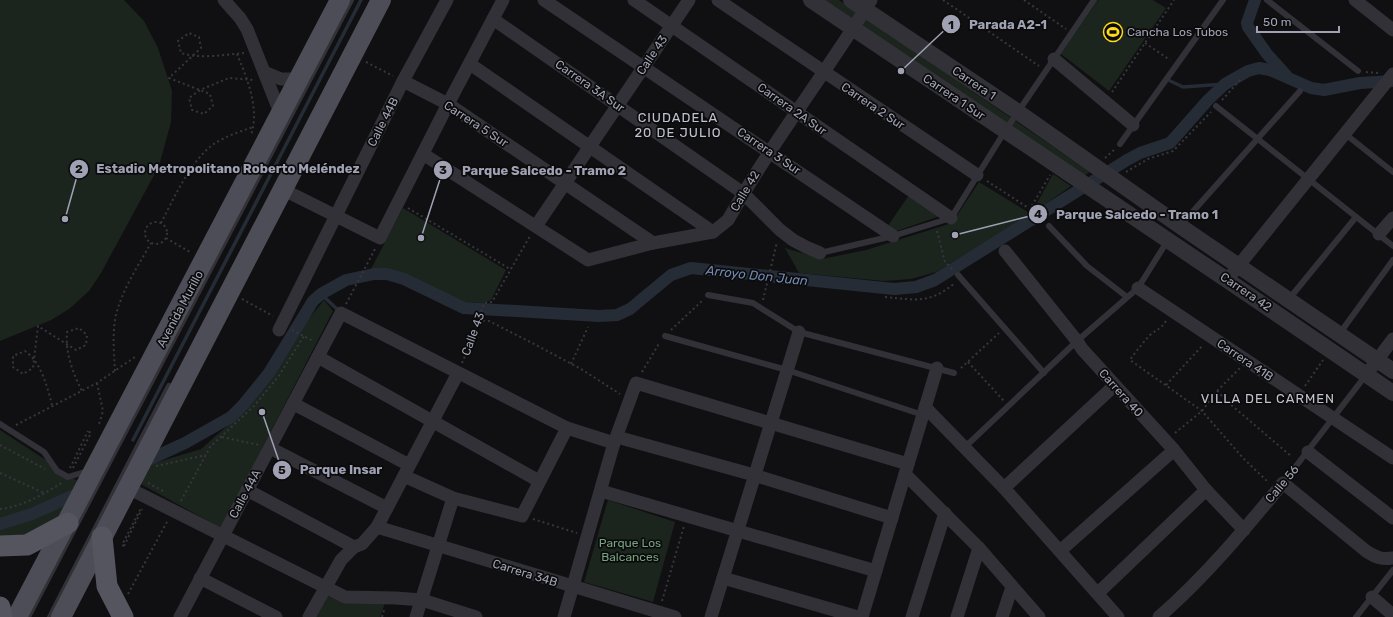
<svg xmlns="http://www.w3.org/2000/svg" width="1393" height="617" viewBox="0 0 1393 617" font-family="Rubik,sans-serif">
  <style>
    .green { fill: #1c241e }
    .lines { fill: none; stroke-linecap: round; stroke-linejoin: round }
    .stream { stroke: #252c36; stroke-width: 3.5 }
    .canal { stroke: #252c36; stroke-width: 12 }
    .path { stroke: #36373e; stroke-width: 2; stroke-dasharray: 2 3; stroke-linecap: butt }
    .service { stroke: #313137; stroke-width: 6 }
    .minor { stroke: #313137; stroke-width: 13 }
    .tertiary { stroke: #313137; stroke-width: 16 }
    .primary { stroke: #4c4d56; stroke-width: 20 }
    .trunk { stroke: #54555f; stroke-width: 21 }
    .labels { text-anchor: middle; stroke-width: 3.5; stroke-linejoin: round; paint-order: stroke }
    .poi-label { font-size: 12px; fill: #a0a2b4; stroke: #0b0b0c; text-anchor: start }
    .street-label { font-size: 12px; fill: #a0a2b4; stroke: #0b0b0c }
    .park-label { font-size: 12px; fill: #74a17f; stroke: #0b0b0c }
    .neighbourhood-label { font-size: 13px; letter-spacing: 1px; fill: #c1c2d0; stroke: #0b0b0c }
    .water-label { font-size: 13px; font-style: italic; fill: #7289b3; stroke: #0b0b0c }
    .leader { fill: none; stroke: #a0a2b4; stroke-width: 1.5 }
    .callout-dot { fill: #a0a2b4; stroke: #0b0b0c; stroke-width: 1.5 }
    .mark-label { font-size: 12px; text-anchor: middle; font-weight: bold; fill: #111 }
    .callout-label { font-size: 13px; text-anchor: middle; font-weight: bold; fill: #a0a2b4; stroke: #0b0b0c; stroke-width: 3.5; stroke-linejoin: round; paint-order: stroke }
  </style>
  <rect width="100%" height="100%" fill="#101012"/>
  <g class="green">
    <path d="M0 0H124L144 21 158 48 172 91 171 122 159 166 101 273 89 291 69 309 51 320 0 341Z"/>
    <path d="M820 0H839L1090 172 1082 177Z"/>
    <path d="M1098 0H1153L1166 8 1109 91 1061 54Z"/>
    <path d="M1053 174 1071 186 1031 214 936 272 911 279 884 281 799 273 785 248 822 259 866 250 952 223 979 182 1031 214Z"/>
    <path d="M909 195 940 216 894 232 887 227Z"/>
    <path d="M403 208 506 270 491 300 484 303 463 302 402 275 371 269Z"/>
    <path d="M324 300 333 311 221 528 137 482 145 466 201 449 234 420 273 376 304 325Z"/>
    <path d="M0 430 81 483 53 524 38 534 0 542Z"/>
    <path d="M608 500 675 522 653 602 584 582Z"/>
    <path d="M328 596 345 603H385L380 617H316Z"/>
  </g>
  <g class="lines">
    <g class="stream">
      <path d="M1166 79 1183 87 1225 84"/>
      <path d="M321 294 339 311"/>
      <path d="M133 440 361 0"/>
    </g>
    <g class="canal">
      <path d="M1255 0 1247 23 1248 27 1267 54 1286 75"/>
      <path d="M148 460 185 443 231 417 243 405 269 373 313 301 321 294 346 280 374 274H387L404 279 464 308 599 316 617 315 630 309 671 275 691 268 894 289 916 287 935 280 1127 160 1140 153 1170 143 1208 100 1225 84 1248 71 1259 68 1270 70 1311 88 1324 90 1360 83 1393 81"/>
      <path d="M0 524 32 514 72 496"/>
    </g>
    <g class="path">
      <path d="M943 0 1039 66"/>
      <path d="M1024 0 1066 29"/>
      <path d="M1145 43 1170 60"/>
      <path d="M244 53C224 55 200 59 181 53L178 41 189 33 199 37 201 48 169 78 210 94 213 106 204 114 192 110 189 98 200 90 229 78 255 80"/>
      <path d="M237 54C247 78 260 109 251 135"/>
      <path d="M366 62 393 76"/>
      <path d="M1366 72 1379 73"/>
      <path d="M1112 92 1174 0"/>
      <path d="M1222 100 1242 78"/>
      <path d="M1105 158 1115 149"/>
      <path d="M1126 172 1148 159 1173 151 1211 112"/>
      <path d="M987 181 1030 209 1050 175"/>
      <path d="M408 208 510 269"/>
      <circle cx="156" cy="233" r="11"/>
      <path d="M161 223C174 198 189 164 211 146 223 137 239 132 253 127"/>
      <path d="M937 231 945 262 953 270"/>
      <path d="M166 238 190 252"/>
      <path d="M885 297C917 300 929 304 955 283"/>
      <path d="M242 299 273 316"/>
      <path d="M763 300 777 242"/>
      <path d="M346 304 375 249"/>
      <path d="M478 320 489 321 536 345 581 369 620 394"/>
      <path d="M1166 321C1160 330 1157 329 1150 335 1143 343 1136 351 1130 360L1202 411 1243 458 1269 483"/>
      <path d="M292 330 313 341"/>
      <path d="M671 330 703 300"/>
      <path d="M968 362 1004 401"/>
      <path d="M462 363 475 332 484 303 492 302 530 236"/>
      <path d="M571 364 588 327"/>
      <path d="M961 368 999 333"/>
      <path d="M115 371C114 353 112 333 116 315 122 290 138 266 151 243"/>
      <path d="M642 372 660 342"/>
      <path d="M97 383 103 411 99 424"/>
      <path d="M1166 385 1203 345"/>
      <path d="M1305 386 1323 360"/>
      <path d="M1217 391 1230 404 1292 457"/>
      <path d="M52 405C47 386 41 362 25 351L13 356V367L23 374 33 368 38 326 76 350 86 345 87 335 79 328 67 332C65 352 73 374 82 391"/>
      <path d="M16 425 97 383 135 357"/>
      <path d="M1175 433 1202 411 1217 391 1240 368"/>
      <path d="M222 437 259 445"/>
      <path d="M0 445 45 469"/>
      <path d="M156 466 206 455"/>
      <path d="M70 468 88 431"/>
      <path d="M73 468 91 433 88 431"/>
      <path d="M0 473 44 493"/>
      <path d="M148 483 163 491"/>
      <path d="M181 501 210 447 254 406 278 377 304 336"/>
      <path d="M0 509C22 507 44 494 63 482"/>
      <path d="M533 519 577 533"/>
      <path d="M124 546 122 545 141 508"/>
      <path d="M124 546 142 509"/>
      <path d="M128 594 168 520"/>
      <path d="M662 601 684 526"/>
      <path d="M382 617 384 610"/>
    </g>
    <g class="service">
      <path d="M1267 0 1358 71"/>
      <path d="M1216 106 1393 246"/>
      <path d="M1344 133 1393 172"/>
      <path d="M1120 144 1223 0"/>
      <path d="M1049 226 1087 266 1127 297"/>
      <path d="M1180 226 1300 91"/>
      <path d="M820 253 893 236 951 218 1005 131 1094 0"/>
      <path d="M958 275 1044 373"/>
      <path d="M708 295 753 303 799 332 954 373"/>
      <path d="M1289 299 1356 217"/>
      <path d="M1340 333 1393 260"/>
      <path d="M665 336 787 370 923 415"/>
      <path d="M0 424 44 452 57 471 68 477 88 471"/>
      <path d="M965 447 1077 341 1138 288 1168 240"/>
      <path d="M1283 483 1366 375"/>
      <path d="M28 617 351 0"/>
      <path d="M50 617 169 386"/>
      <path d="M1356 617 1393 570"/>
    </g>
    <g class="minor">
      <path d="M224 0 240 18 247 29 281 115"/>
      <path d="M544 0 893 236"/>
      <path d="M634 0 951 218"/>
      <path d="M718 0 977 175"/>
      <path d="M1355 0 1393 30"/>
      <path d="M493 19 743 193 780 230 793 240 806 247 820 253"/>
      <path d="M1054 59 1133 125"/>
      <path d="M470 64 713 232"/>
      <path d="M264 72 281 79H300"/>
      <path d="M403 81 448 104 653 243"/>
      <path d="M423 154 588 260 653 243 713 232 728 220C771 144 825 74 871 0"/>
      <path d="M284 190 380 238 448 104 503 0"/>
      <path d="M536 226 689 0"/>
      <path d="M1379 234 1393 218"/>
      <path d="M1005 251 1077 341 1082 349 1174 450 1206 490 1244 530"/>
      <path d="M1227 280 1393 74"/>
      <path d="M1138 288 1393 458"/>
      <path d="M279 330 403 81 447 0"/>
      <path d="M318 357 539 481"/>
      <path d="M1366 375 1393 339"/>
      <path d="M294 404 409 465"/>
      <path d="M925 407 1004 488 1118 617"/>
      <path d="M617 437 754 475 892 518"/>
      <path d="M270 448 387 508"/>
      <path d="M1308 452 1393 518"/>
      <path d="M905 474 979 548 1039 617"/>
      <path d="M404 476 453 498 522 516 567 428"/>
      <path d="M128 488 345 597 396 598 422 600 476 617"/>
      <path d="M1004 488 1114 386"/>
      <path d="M247 490 354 547"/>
      <path d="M601 491 876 571"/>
      <path d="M377 527 675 617"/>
      <path d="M1060 551 1174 450"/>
      <path d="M200 578 276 617"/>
      <path d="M723 578 858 617"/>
      <path d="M1098 593 1206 490"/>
      <path d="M1372 597 1393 615"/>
      <path d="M180 617 341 313 567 428 614 443"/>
      <path d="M309 617 341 560 354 547 362 544 377 527 458 373"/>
      <path d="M416 617 453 498"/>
      <path d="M564 617 614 443 636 383 908 464"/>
      <path d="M711 617 799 332"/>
      <path d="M862 617 937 368"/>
      <path d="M912 617 945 513"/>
      <path d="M957 617 979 548"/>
      <path d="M1002 617 1012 587"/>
      <path d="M1159 617C1205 577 1244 530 1283 483L1366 551C1375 557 1382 560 1393 558"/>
    </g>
    <g class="tertiary">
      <path d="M811 0 1227 280 1393 393"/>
      <path d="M851 0 1018 112 1180 226 1393 371"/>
    </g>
    <g class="primary">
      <path d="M17 617 340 0"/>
      <path d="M61 617 381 0"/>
    </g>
    <g class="trunk">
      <path d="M102 537 107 586 123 617"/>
      <path d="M0 546 27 545 68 523"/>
      <path d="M0 607 2 617"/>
    </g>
  </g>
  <defs>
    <symbol id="stadium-ring" viewBox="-11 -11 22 22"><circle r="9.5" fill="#0b0b0c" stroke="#ffda1a" stroke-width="1.5"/><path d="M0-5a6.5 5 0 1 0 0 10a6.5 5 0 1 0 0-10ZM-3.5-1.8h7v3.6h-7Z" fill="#ffda1a"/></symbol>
  </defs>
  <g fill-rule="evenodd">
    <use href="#stadium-ring" x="1102" y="21" width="22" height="22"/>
  </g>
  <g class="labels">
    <g class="poi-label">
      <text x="1127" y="36">Cancha Los Tubos</text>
    </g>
    <g class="street-label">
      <text transform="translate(652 55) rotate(-56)" y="4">Calle 43</text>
      <text transform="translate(974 83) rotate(34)" y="4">Carrera 1</text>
      <text transform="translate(590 86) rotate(35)" y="4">Carrera 3A Sur</text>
      <text transform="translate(954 97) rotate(34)" y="4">Carrera 1 Sur</text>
      <text transform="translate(873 106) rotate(34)" y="4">Carrera 2 Sur</text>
      <text transform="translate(792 109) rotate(35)" y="4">Carrera 2A Sur</text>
      <text transform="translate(383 122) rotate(-63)" y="4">Calle 44B</text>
      <text transform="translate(476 124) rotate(33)" y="4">Carrera 5 Sur</text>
      <text transform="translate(769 151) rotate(34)" y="4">Carrera 3 Sur</text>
      <text transform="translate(745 191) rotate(-59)" y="4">Calle 42</text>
      <text transform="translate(1246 292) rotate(34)" y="4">Carrera 42</text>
      <text transform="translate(180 309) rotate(-62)" y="4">Avenida Murillo</text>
      <text transform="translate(473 334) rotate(-70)" y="4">Calle 43</text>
      <text transform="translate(1245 360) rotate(34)" y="4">Carrera 41B</text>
      <text transform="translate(1121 393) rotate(48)" y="4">Carrera 40</text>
      <text transform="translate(1282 484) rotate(-50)" y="4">Calle 56</text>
      <text transform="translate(245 494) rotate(-62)" y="4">Calle 44A</text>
      <text transform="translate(525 573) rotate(17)" y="4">Carrera 34B</text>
    </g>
    <g class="park-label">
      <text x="630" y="547">Parque Los<tspan x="630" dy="14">Balcances</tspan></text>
    </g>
    <g class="neighbourhood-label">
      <text x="678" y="122">CIUDADELA<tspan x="678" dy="15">20 DE JULIO</tspan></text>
      <text x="1268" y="403">VILLA DEL CARMEN</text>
    </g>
    <g class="water-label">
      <text transform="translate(757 275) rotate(6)" y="5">Arroyo Don Juan</text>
    </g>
  </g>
  <path class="leader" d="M901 71L951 24M65 219L79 169M421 238L443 170M955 235L1038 214M262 412L282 470"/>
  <g class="callout-dot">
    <circle cx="901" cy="71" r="4"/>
    <circle cx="65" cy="219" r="4"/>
    <circle cx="421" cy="238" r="4"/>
    <circle cx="955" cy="235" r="4"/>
    <circle cx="262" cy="412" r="4"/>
    <circle cx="951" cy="24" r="10"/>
    <circle cx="79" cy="169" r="10"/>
    <circle cx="443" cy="170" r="10"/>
    <circle cx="1038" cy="214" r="10"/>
    <circle cx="282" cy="470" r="10"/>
  </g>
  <g class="mark-label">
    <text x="951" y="29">1</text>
    <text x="79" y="173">2</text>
    <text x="443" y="174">3</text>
    <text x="1038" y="218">4</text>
    <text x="282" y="474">5</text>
  </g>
  <g class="callout-label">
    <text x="1008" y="29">Parada A2-1</text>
    <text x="228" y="173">Estadio Metropolitano Roberto Meléndez</text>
    <text x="544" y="175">Parque Salcedo - Tramo 2</text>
    <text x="1137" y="219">Parque Salcedo - Tramo 1</text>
    <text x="341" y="474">Parque Insar</text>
  </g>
  <path d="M1257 26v6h82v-6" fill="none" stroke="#a0a2b4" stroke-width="2"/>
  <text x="1263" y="26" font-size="12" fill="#a0a2b4" stroke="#0b0b0c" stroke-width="3" paint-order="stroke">50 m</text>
</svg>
